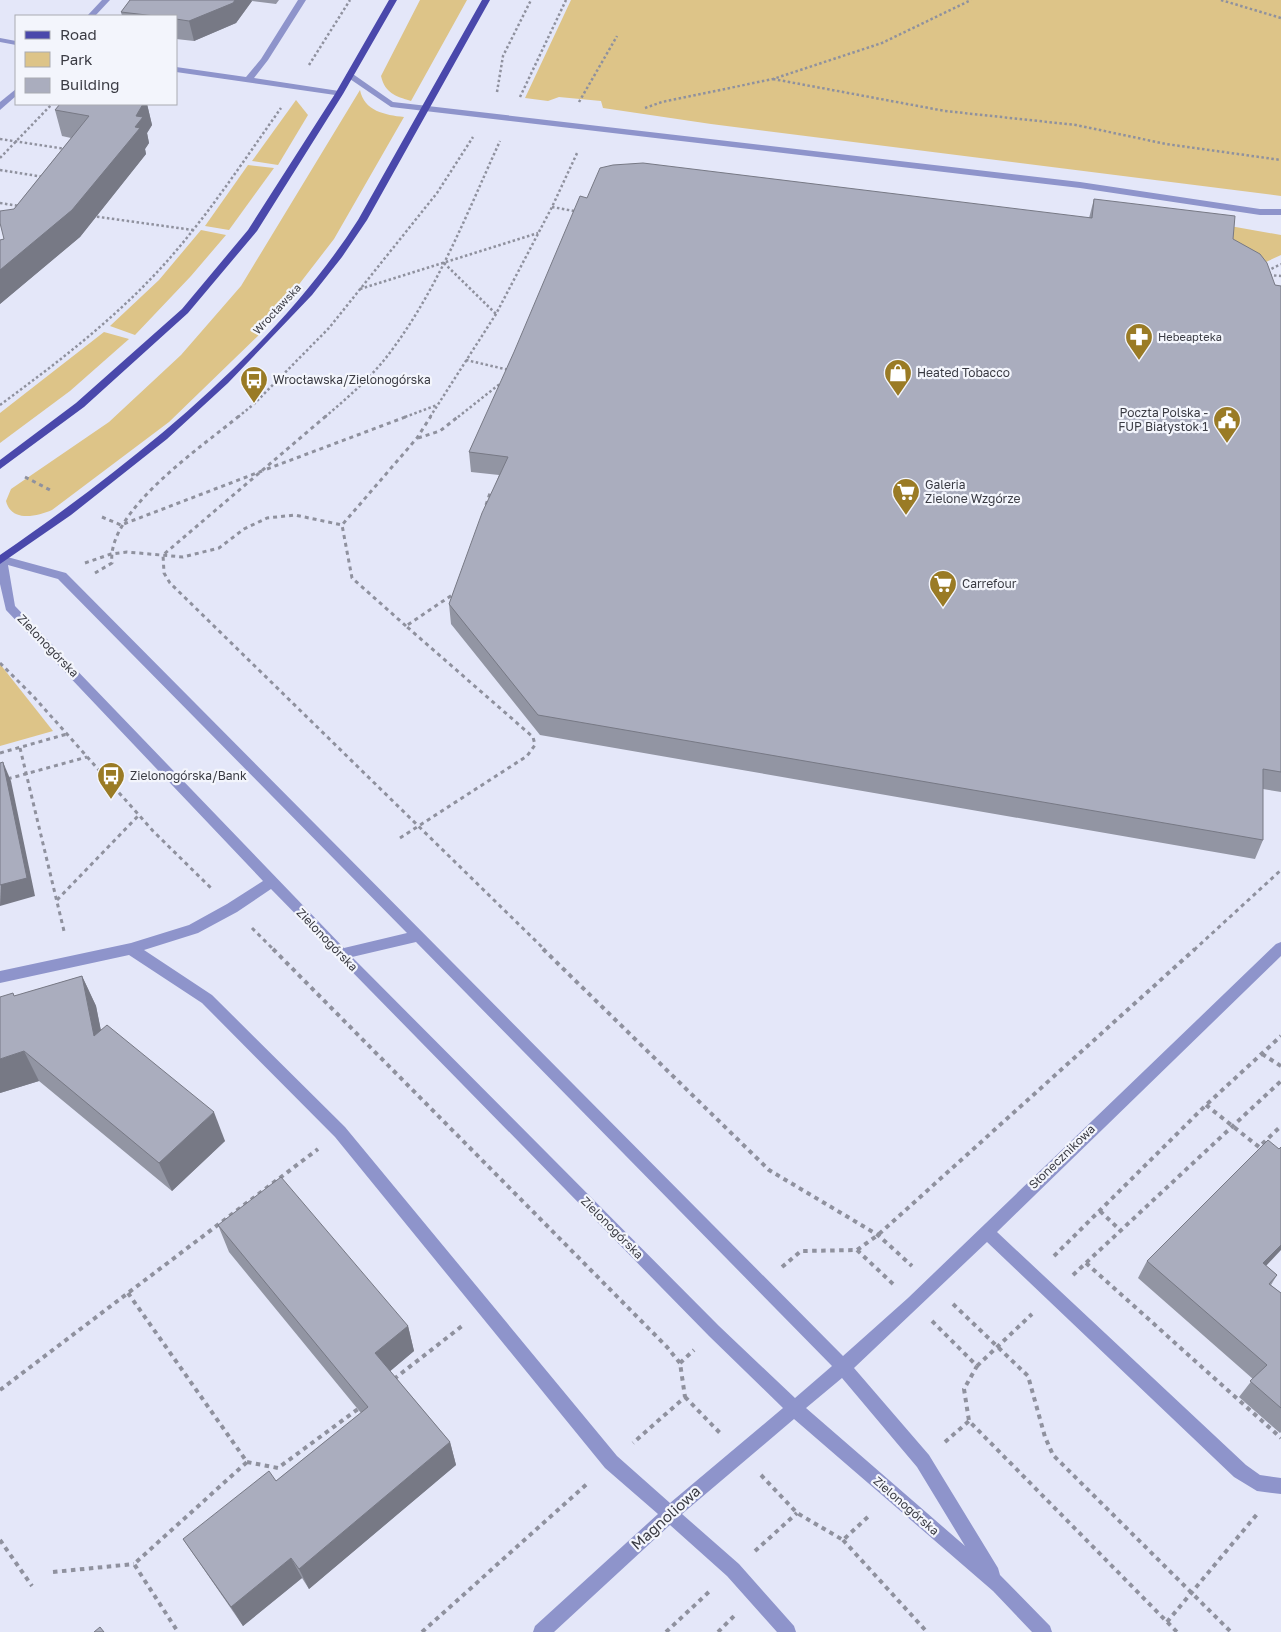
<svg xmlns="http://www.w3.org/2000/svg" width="1281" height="1632" viewBox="0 0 1281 1632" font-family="'Golos Text',sans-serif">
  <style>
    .green { fill: #ddc488 }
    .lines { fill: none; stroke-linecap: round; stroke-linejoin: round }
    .path-far2 { stroke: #8f919e; stroke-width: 2.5; stroke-dasharray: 2.5 2.5; stroke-linecap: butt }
    .path-far1 { stroke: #8f919e; stroke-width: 3; stroke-dasharray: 4 4; stroke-linecap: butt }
    .path { stroke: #8f919e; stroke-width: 4; stroke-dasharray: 4.5 4.5; stroke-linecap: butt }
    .minor { fill: #8e94cb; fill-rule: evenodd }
    .major { fill: #4a48ab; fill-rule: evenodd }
    .wall { fill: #9295a3 }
    .shaded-wall { fill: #777985 }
    .building { fill: #aaadbe; stroke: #777985 }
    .labels { text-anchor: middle; stroke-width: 4.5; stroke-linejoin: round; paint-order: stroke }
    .far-street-label { font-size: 11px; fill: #3a3b43; stroke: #f3f5fc }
    .far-poi-label { font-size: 11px; fill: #3a3b43; stroke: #f3f5fc; text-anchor: start }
    .poi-label { font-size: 12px; fill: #3a3b43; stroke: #f3f5fc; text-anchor: start }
    .street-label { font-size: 12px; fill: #3a3b43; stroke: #f3f5fc }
    .near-street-label { font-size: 15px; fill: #3a3b43; stroke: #f3f5fc }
  </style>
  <rect width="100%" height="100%" fill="#e4e7f9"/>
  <g class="green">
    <path d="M420 0H467L411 101C395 96 385 93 381 76Z"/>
    <path d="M571 0H1281V196L711 124 603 108 601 101 559 97 548 101 525 98Z"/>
    <path d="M360 90C364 111 385 115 404 117L334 239 263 331 169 422 52 510C36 517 11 522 6 501L11 489 109 422 181 355 241 286Z"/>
    <path d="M296 100 308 115 278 165 252 161Z"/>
    <path d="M248 165 274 168 229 230 205 226Z"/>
    <path d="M1230 226 1281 235V255L1253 268 1229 236Z"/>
    <path d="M201 230 226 235 191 276 135 335 110 326 159 280Z"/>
    <path d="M104 332 129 339 70 391 0 443V413Z"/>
    <path d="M0 664 53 731 0 746Z"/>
  </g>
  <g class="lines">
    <g class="path-far2">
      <path d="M1221 0 1281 18"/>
      <path d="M309 65 350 0"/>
      <path d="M773 79 945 111 1076 125 1166 144 1281 160"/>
      <path d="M497 92 503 56 531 0"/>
      <path d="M520 97 566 0"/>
      <path d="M579 102 617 36"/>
      <path d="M645 108 662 102 773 79 882 43 971 0"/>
      <path d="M0 139 66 149"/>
      <path d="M0 158 52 104"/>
      <path d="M0 170 44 177"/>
      <path d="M0 203 19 206"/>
      <path d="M552 207 574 211"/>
      <path d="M92 216 193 230"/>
      <path d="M444 263 496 314"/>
      <path d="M1267 271 1281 264"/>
      <path d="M1269 275 1281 276"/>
      <path d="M360 289 538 233"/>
      <path d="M466 360 509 370"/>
      <path d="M0 405C57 363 112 321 160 269 205 220 242 163 281 108"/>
      <path d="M238 417 254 404 329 328 437 193 473 137"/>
      <path d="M325 417C346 399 368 380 385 359 436 294 466 215 500 141"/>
      <path d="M405 417 437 405"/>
      <path d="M430 417 496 314 552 207 578 151"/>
      <path d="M458 417 501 383"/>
    </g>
    <g class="path-far1">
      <path d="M326 416 163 555 164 573 170 583 545 950"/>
      <path d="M418 438 440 431 459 416"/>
      <path d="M267 469 408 416"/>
      <path d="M25 477 52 491"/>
      <path d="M486 505 490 493"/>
      <path d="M102 517 121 525 262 471"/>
      <path d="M85 563 111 554 127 552 183 557 219 548 244 529 267 518 295 515 342 525"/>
      <path d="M95 573 112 563C106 511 203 446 239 416"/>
      <path d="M406 626 352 578 342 525 417 438 431 416"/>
      <path d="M0 663 34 697 153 831 212 889"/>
      <path d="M20 748 64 931"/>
      <path d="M0 753 67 734"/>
      <path d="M0 781 87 757"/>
      <path d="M400 838 527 756 535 745 533 737 406 626 455 593"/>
      <path d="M57 900 139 815"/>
      <path d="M252 928 274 950"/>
      <path d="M1194 950 1281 870"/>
    </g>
    <g class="path">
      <path d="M273 949 667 1347 680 1363 685 1397 633 1443"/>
      <path d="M543 949 769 1170 878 1235 912 1266"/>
      <path d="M1262 1054 1281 1066"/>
      <path d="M1206 1105 1259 1147 1281 1126"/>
      <path d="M1100 1211 1121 1231"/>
      <path d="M857 1250 893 1284"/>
      <path d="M1054 1256 1206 1105 1281 1036"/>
      <path d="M1086 1263 1281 1438"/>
      <path d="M782 1267 801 1251 857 1250 878 1235 1195 949"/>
      <path d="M1073 1275 1281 1081"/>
      <path d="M128 1293 247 1462 134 1564 178 1632"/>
      <path d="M953 1304 1028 1376 1045 1437 1053 1455 1231 1632"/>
      <path d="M932 1321 977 1366 964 1389 969 1421 1177 1632"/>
      <path d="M680 1363 694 1350"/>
      <path d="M977 1366 1032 1314"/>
      <path d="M394 1379 462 1326"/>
      <path d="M0 1390 318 1149"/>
      <path d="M685 1397 720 1433"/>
      <path d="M945 1442 969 1421"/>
      <path d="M247 1462 278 1468 358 1409"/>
      <path d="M761 1475 797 1513 843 1540 871 1514"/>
      <path d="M0 1540 32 1586"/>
      <path d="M843 1540 927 1632"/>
      <path d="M755 1551 797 1513"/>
      <path d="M53 1572 134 1564"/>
      <path d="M1167 1622 1258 1513"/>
      <path d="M422 1632 589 1482"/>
      <path d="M666 1632 711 1590"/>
      <path d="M718 1632 735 1615"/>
    </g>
    <g class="minor">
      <path d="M102 0H110L95 16H87Z"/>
      <path d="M298 0H306L268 60 254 78 339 91 342 92V96L176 72V67L246 77 261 59Z"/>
      <path d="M0 38 16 41V45L0 42Z"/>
      <path d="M350 72 393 102 1080 182 1260 209H1281V215H1260L1080 188 391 107 347 77 346 75Z"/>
      <path d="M16 89V96L0 110V102Z"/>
      <path d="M0 555 66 573 843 1356 908 1298 1276 944 1281 942V956L997 1232 1246 1465 1260 1475 1281 1478V1494L1257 1491 1234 1477 987 1242 854 1368 929 1455 998 1568 1000 1575 1050 1626 1052 1632H1032L993 1591 794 1419 682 1514 739 1564 794 1626 796 1632H777L727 1576 670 1525 554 1632H533L535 1626 658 1514 605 1468 335 1137 202 1003 129 955 0 983V971L131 943 189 925 227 904 263 881 6 610 0 584ZM8 565 58 579 407 933 344 948 15 606ZM271 889 709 1336 783 1408 670 1503 617 1456 345 1127 212 995 144 950 198 933 237 912ZM416 942 832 1366 795 1398 719 1326 352 957ZM842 1378 917 1467 965 1546 806 1408Z"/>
    </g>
    <g class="major">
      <path d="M389 0H397L343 94 257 231 188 313 84 407 0 469V460L76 403 182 309 248 230 335 94Z"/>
      <path d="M482 0H490L367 220 342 257 312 295 228 383 167 439 71 515 0 564V555C129 466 273 353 358 220Z"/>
    </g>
  </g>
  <g class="wall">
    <path d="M130 0H279L276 4 252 1 236 23 194 41 176 39V16H122L121 12Z"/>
    <path d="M60 104H147L152 125 147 133 149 143 145 149 146 154 80 237 0 304V240L4 239 14 209 71 138 62 136 55 110Z"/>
    <path d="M587 198 1089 218 1094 199 1233 239 1275 285 1281 286V792L1263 789V840L1255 859 540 735 451 624 449 604 499 475 471 472 469 452Z"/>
    <path d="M82 976 96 1006 101 1031 225 1141 172 1191 39 1081 0 1093 15 996Z"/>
    <path d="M1279 1149 1266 1266 1277 1275 1271 1285 1281 1293V1432L1280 1433 1239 1397 1253 1379 1138 1278 1147 1261Z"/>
    <path d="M218 1225 408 1326 414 1351 390 1371 450 1442 456 1465 309 1589 302 1578 243 1626 183 1539 276 1481 361 1413 229 1252Z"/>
  </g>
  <g class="shaded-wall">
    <path d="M235 0H251L252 1 236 23 194 41 189 21Z"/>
    <path d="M143 104H147L152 125 147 133 149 143 145 149 146 154 80 237 0 304V270L135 127 136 116Z"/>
    <path d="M3 762 11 781 35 896 0 906Z"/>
    <path d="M82 976 96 1006 108 1066 94 1036Z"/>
    <path d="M24 1051 39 1081 0 1093V1059Z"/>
    <path d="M214 1112 225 1141 172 1191 159 1163Z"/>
    <path d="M1281 1245V1250L1252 1281 1263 1263Z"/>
    <path d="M408 1326 414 1351 382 1378 375 1353Z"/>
    <path d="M450 1442 456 1465 309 1589 299 1569Z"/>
    <path d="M291 1558 302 1578 243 1626 231 1607Z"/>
  </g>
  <g class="building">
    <path d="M130 0H235L233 3 189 21 176 19V16H155L121 12Z"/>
    <path d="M60 104H143L136 116 143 117 135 127 140 128 72 210 0 270V240L4 239 0 223V211L14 209 89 116 55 110Z"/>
    <path d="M643 163 1092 218 1094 199 1235 216 1233 239 1260 254 1267 263 1275 285 1281 286V772L1263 769V840L538 715 449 604 482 513 508 457 469 452 514 352 580 196 587 198 600 168 613 165Z"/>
    <path d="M3 762 27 878 0 885V763Z"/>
    <path d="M82 976 94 1036 107 1025 214 1112 159 1163 24 1051 0 1059V997L13 993 14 996Z"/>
    <path d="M1268 1140 1279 1149 1281 1147V1245L1263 1263 1277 1275 1269 1284 1281 1293V1408L1250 1381 1267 1365 1147 1261Z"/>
    <path d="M281 1177 408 1326 375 1353 450 1442 299 1569 291 1558 231 1607 183 1539 269 1471 276 1481 368 1407 218 1225Z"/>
    <path d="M100 1627 104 1632H94Z"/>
  </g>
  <defs>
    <symbol id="pharmacy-pin" viewBox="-11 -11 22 30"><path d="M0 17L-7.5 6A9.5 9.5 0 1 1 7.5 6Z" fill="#9a7b25" stroke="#f3f5fc"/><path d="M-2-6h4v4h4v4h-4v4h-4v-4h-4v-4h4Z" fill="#fff"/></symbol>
    <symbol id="shop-pin" viewBox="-11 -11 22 30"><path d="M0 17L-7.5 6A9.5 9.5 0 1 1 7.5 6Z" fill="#9a7b25" stroke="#f3f5fc"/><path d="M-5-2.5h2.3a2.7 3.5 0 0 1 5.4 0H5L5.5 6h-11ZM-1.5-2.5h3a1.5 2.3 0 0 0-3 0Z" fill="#fff"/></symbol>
    <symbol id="bus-pin" viewBox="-11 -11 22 30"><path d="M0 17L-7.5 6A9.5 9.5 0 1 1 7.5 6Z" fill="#9a7b25" stroke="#f3f5fc"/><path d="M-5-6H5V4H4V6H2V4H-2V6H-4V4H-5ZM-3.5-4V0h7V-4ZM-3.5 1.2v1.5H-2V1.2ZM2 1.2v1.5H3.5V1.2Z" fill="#fff"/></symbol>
    <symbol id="civic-pin" viewBox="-11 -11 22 30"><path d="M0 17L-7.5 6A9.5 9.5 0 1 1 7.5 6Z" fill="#9a7b25" stroke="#f3f5fc"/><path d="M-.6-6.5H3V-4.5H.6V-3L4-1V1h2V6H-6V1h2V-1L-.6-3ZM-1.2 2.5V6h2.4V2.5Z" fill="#fff"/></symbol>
    <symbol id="supermarket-pin" viewBox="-11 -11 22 30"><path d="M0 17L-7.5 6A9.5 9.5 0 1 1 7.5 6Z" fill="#9a7b25" stroke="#f3f5fc"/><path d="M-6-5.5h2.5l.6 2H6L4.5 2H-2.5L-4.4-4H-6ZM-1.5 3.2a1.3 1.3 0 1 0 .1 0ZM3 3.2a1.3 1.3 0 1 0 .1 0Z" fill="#fff"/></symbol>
  </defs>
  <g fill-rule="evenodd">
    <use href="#pharmacy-pin" x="1123" y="321" width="32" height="43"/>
    <use href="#shop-pin" x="882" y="357" width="32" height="43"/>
    <use href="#bus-pin" x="238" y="364" width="32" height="43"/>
    <use href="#civic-pin" x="1211" y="404" width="32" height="43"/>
    <use href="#supermarket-pin" x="890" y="476" width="32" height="43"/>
    <use href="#supermarket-pin" x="927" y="568" width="32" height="43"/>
    <use href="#bus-pin" x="95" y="760" width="32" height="43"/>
  </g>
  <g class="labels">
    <g class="far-street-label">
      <text transform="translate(277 309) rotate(-47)" y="4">Wrocławska</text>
    </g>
    <g class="far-poi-label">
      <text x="1158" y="341">Hebeapteka</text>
    </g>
    <g class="poi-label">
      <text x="917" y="377">Heated Tobacco</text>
      <text x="273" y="384">Wrocławska/Zielonogórska</text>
      <text x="1208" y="417" text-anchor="end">Poczta Polska -<tspan x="1208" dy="14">FUP Białystok 1</tspan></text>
      <text x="925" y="489">Galeria<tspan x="925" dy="14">Zielone Wzgórze</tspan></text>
      <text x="962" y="588">Carrefour</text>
      <text x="130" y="780">Zielonogórska/Bank</text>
    </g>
    <g class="street-label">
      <text transform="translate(48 646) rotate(46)" y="4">Zielonogórska</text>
      <text transform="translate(327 940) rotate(46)" y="4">Zielonogórska</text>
      <text transform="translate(1062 1157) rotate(-44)" y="4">Słonecznikowa</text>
      <text transform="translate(612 1228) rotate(45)" y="4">Zielonogórska</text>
      <text transform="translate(906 1506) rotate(41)" y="4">Zielonogórska</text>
    </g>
    <g class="near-street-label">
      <text transform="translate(666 1518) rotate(-42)" y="5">Magnoliowa</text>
    </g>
  </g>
  <rect x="15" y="15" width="162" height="90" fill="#f3f5fc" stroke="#a9abb2"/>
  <rect x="25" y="31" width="25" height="8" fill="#4a48ab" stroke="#a9abb2"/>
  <text x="60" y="40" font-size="15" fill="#3a3b43">Road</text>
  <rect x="25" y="52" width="25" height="15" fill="#ddc488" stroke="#a9abb2"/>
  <text x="60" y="65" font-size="15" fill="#3a3b43">Park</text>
  <rect x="25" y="78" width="25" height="15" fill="#aaadbe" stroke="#a9abb2"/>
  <text x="60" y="90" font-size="15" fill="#3a3b43">Building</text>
</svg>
